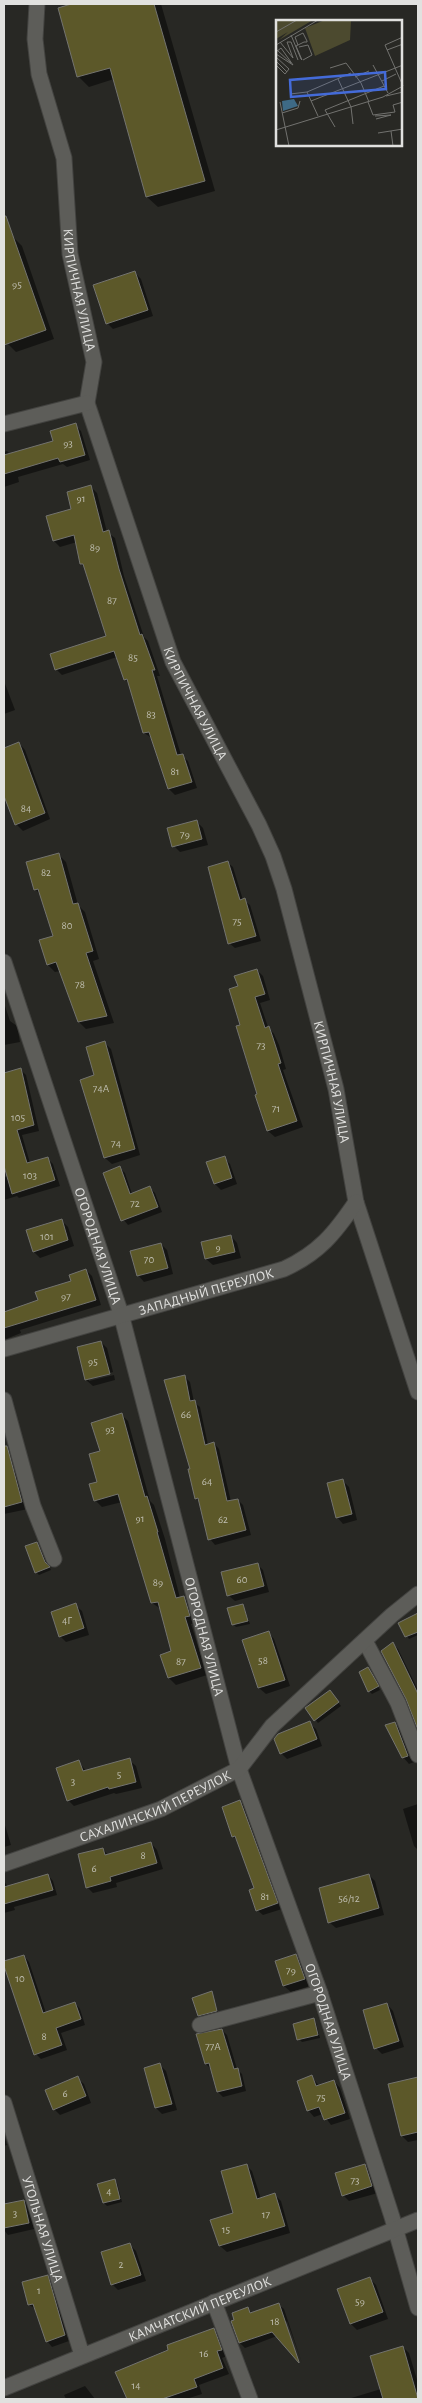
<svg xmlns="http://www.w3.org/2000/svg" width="422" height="2403" viewBox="0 0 422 2403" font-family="'Alegreya Sans',sans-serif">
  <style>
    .shadow { fill: #0007 }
    .building { fill: #5c5829; stroke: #73736f }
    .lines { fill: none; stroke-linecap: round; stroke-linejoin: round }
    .minor-casing { stroke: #434340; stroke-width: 17 }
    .minor { stroke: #5d5d59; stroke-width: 15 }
    .labels { text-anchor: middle; stroke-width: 4; stroke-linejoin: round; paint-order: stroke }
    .number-label { font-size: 11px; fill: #c0bfb2 }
    .street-label { font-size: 14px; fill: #e1e1df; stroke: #11100f }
    .inset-road { fill: none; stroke: #72726f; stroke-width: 1 }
    .view { fill: #446bd9; fill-opacity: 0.15; stroke: #446bd9; stroke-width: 2.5 }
    .inset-edge { fill: none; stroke: #e1e1df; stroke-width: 2.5 }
  </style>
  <rect width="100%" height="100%" fill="#282824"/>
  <g class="shadow">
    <path d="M75 4H161L215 191 158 207 147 197 114 79 89 87 78 76 59 8Z"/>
    <path d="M13 237 22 246 54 339 16 352 7 343 4 334V240Z"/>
    <path d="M135 273 141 279 153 316 113 329 107 323Z"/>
    <path d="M75 425 81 431 90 460 67 467 63 464 18 477 19 482 4 487V452L7 451 11 455 55 441Z"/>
    <path d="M91 487 97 493 107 532 115 538 124 576 144 637 148 641 160 676H157L181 755 188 761 197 788 175 795 169 789 152 738 144 733 130 685 125 679 117 657 62 675 56 669 107 637 86 568 81 564 77 542 60 547 54 541 48 517 73 510Z"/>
    <path d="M4 681 15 710 4 714Z"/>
    <path d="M19 743 25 750 50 819 23 831 16 824 4 787V749Z"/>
    <path d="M197 822 203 828 208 845 180 852 174 846Z"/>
    <path d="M59 855 66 862 78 905 85 912 99 959 93 961 114 1023 86 1029 79 1022 60 971 55 972 48 965 54 937 42 896 35 889Z"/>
    <path d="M227 862 233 867 243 900 250 905 261 941 235 948 229 943Z"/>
    <path d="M257 970 263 976 270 1000 260 1003 268 1027 274 1034 279 1045 286 1069 283 1070 303 1127 275 1137 268 1131 256 1096 259 1095 242 1026 239 987Z"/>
    <path d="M4 1003 10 1021 17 1026 20 1042 4 1045Z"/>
    <path d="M105 1043 111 1049 140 1155 112 1164 105 1158 82 1080 96 1076Z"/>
    <path d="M20 1069 26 1075 39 1131 22 1135 30 1163 47 1158 53 1164 60 1186 19 1198 17 1196 4 1200V1177L8 1176 4 1162V1074Z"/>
    <path d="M224 1158 230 1164 237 1184 221 1190 215 1184 208 1163Z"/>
    <path d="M120 1168 125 1173 132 1194 150 1188 155 1193 162 1212 128 1225 123 1219Z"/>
    <path d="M61 1220 68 1227 74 1246 40 1258 34 1252 28 1231Z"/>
    <path d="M231 1236 237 1243 241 1258 213 1265 206 1259 203 1243Z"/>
    <path d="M161 1244 167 1250 173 1274 144 1282 138 1275Z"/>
    <path d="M86 1270 92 1276 101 1305 20 1330 21 1333 6 1339 4 1337V1313L39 1300 72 1282Z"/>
    <path d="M101 1342 107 1348 113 1372 89 1378V1381L114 1375 115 1380 93 1386 86 1380 78 1348Z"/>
    <path d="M185 1377 190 1382 194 1402 200 1407 208 1445 214 1443 219 1449 231 1502 238 1500 243 1505 251 1535 215 1545 210 1539 200 1502 196 1498 191 1470Z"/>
    <path d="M121 1414 128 1421 150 1501 154 1505 165 1539 180 1598 184 1597 191 1605 196 1623 191 1624 207 1675 176 1685 169 1678 162 1655 173 1652 161 1609 152 1603 122 1502 102 1507 95 1500 101 1452Z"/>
    <path d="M13 1470 19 1476 28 1509 4 1514V1472Z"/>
    <path d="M343 1481 349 1487 357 1520 343 1524 337 1517Z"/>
    <path d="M37 1543 51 1570 39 1575 36 1572Z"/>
    <path d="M257 1564 263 1570 269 1592 235 1601 228 1595Z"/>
    <path d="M75 1605 82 1611 89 1635 66 1642 60 1636Z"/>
    <path d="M243 1605 250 1624 236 1627 233 1624Z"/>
    <path d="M418 1614V1635L409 1639 400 1624Z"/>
    <path d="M268 1632 274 1639 290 1686 266 1694 259 1688 244 1640Z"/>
    <path d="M393 1644 398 1649 418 1690V1726L408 1699Z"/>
    <path d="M368 1668 380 1690 372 1694 369 1691Z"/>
    <path d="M332 1694 341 1706 318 1723 307 1709Z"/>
    <path d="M309 1723 316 1729 322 1746 287 1759 281 1753Z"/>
    <path d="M395 1724 401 1730 414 1762 409 1764 403 1757Z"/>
    <path d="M129 1760 136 1766 142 1788 116 1794 114 1793 74 1806 68 1800 79 1762 86 1771Z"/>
    <path d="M240 1802 246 1807 282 1909 263 1915 257 1910 255 1889 238 1842 233 1836Z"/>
    <path d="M418 1804V1850L414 1846 403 1809Z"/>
    <path d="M4 1822 11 1845 4 1847Z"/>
    <path d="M151 1843 157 1850 163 1869 116 1883 117 1887 93 1893 87 1887 103 1849 109 1856Z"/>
    <path d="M48 1875 53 1881 57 1895 14 1907 15 1910 4 1913V1881L8 1887Z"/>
    <path d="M369 1875 375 1881 384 1915 336 1928 329 1922Z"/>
    <path d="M24 1956 29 1962 46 2013 75 2003 80 2009 85 2025 61 2033 67 2050 41 2059 36 2054Z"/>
    <path d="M296 1956 302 1962 310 1986 291 1992 284 1986 276 1962Z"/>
    <path d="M211 1993 219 2014 202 2018 199 2015Z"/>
    <path d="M387 2004 393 2011 404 2047 382 2054 376 2048Z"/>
    <path d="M314 2020 316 2023 320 2038 302 2042 299 2039Z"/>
    <path d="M222 2030 227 2035 237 2069 242 2074 246 2091 223 2097 218 2092 211 2069 206 2064Z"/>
    <path d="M160 2065 166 2071 177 2110 162 2114 156 2108 145 2069Z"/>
    <path d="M312 2077 319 2086 334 2081 340 2088 350 2119 331 2125 323 2114 314 2117 308 2110Z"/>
    <path d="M77 2078 84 2084 91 2103 60 2115 54 2109Z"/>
    <path d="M417 2078 418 2140 408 2142 402 2136 390 2085Z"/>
    <path d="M4 2135 7 2145 4 2146Z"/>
    <path d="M246 2165 252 2171 261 2199 274 2194 281 2201 290 2233 227 2252 220 2246 212 2221 235 2213Z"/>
    <path d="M365 2165 371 2171 378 2193 349 2201 343 2195Z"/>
    <path d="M114 2180 117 2183 122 2202 107 2206 104 2203Z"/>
    <path d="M24 2201 30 2207 34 2229 8 2235 4 2230V2206Z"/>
    <path d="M130 2245 136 2251 146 2281 118 2290 112 2284Z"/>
    <path d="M47 2277 52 2282 69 2341 52 2347 47 2341 36 2309 29 2305Z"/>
    <path d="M370 2279 376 2285 388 2319 357 2330 351 2324 339 2290Z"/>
    <path d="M279 2305 284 2309 302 2363 287 2321 277 2336 245 2348 240 2343 233 2322 247 2309 252 2313Z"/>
    <path d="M213 2329 219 2335 227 2356 222 2358 229 2374 199 2385 202 2394 186 2399H128L117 2372Z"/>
    <path d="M403 2347 409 2353 418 2383V2399H348L381 2389Z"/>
    <path d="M85 2386 95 2399H66L64 2395Z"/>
  </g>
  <g class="building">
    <path d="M71 4H154L205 181 146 197 110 68 77 77 58 8Z"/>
    <path d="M4 216H6L46 330 4 345Z"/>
    <path d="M135 271 148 310 106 324 93 285Z"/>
    <path d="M76 423 85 455 60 462 58 458 4 474V455L53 441 50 431Z"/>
    <path d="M91 485 103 532 109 530 119 569 140 635 142 634 155 670H152L177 755 183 754 192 782 168 789 149 732 143 733 127 679 124 680 114 651 55 670 50 654 106 636 83 564H80L74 535 53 541 46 516 71 509 67 492Z"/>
    <path d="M19 742 45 813 15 825 4 796V748Z"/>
    <path d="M197 820 202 839 172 847 167 828Z"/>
    <path d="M59 853 73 904 78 903 93 951 86 953 107 1016 78 1022 56 962 47 965 39 940 53 936 38 889 34 890 26 862Z"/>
    <path d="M228 861 240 900 245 898 256 936 228 944 208 867Z"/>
    <path d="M257 969 265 994 255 997 265 1028 269 1026 273 1038 281 1063 278 1064 297 1121 267 1131 255 1095 257 1094 236 1026 240 1025 229 989 238 986 234 976Z"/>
    <path d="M105 1041 135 1149 104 1158 80 1080 94 1075 86 1047Z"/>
    <path d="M21 1068 34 1125 17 1130 27 1163 48 1157 55 1180 12 1194 4 1166V1073Z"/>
    <path d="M225 1156 232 1178 214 1184 206 1162Z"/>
    <path d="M120 1166 130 1194 150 1186 158 1207 121 1221 103 1173Z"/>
    <path d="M62 1219 68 1240 33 1252 26 1230Z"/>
    <path d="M231 1235 235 1252 205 1259 201 1242Z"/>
    <path d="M161 1243 168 1268 137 1276 130 1251Z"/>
    <path d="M86 1269 96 1300 4 1328V1312L38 1300 35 1292 71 1281 69 1275Z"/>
    <path d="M101 1341 110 1374 85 1380 77 1347Z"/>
    <path d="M185 1375 190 1401 195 1400 205 1445 214 1442 227 1501 238 1499 246 1530 208 1540 198 1498 195 1499 188 1469H190L164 1380Z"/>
    <path d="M122 1413 145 1497 147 1496 158 1532H157L176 1598 184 1596 190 1616 185 1617 201 1668 168 1678 160 1655 171 1651 158 1602 151 1603 118 1494 94 1501 89 1484 97 1482 89 1454 100 1451 91 1423Z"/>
    <path d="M4 1446H7L22 1502 4 1507Z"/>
    <path d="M343 1479 352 1514 336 1518 327 1483Z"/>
    <path d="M37 1542 45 1562 50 1567 35 1573 25 1546Z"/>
    <path d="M258 1563 264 1586 227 1596 221 1572Z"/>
    <path d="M76 1603 84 1628 59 1637 51 1612Z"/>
    <path d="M243 1604 248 1621 232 1625 227 1608Z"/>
    <path d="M418 1613V1632L405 1637 398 1623Z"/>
    <path d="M269 1631 285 1680 258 1688 242 1640Z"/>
    <path d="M393 1642 418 1694V1730L406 1699 381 1651Z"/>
    <path d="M368 1667 379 1686 368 1692 359 1672Z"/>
    <path d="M330 1690 339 1702 314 1721 305 1708Z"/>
    <path d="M310 1721 317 1739 280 1754 274 1739 278 1734Z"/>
    <path d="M395 1722 408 1756 402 1758 385 1725Z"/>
    <path d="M130 1758 136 1782 109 1789 108 1787 67 1801 56 1768 79 1760 83 1771Z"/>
    <path d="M240 1800 278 1903 256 1911 249 1890 254 1888 235 1836 232 1837 222 1807Z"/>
    <path d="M151 1842 157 1863 110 1877 111 1881 86 1888 78 1854 103 1848 105 1855Z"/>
    <path d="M48 1874 53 1890 4 1904V1887Z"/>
    <path d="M369 1874 379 1908 328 1923 319 1888Z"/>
    <path d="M296 1954 305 1979 283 1986 275 1961Z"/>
    <path d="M24 1955 43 2013 75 2002 81 2019 56 2028 62 2045 34 2055 4 1966V1961Z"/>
    <path d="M212 1991 217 2011 198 2016 192 1998Z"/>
    <path d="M387 2003 399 2041 374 2049 363 2010Z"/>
    <path d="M314 2018 318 2035 297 2040 293 2024Z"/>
    <path d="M222 2029 234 2069 238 2068 242 2086 217 2092 209 2063 205 2064 196 2034Z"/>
    <path d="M160 2063 172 2104 155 2108 144 2068Z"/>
    <path d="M312 2075 316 2086 334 2080 345 2113 324 2120 319 2107 307 2111 297 2081Z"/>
    <path d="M78 2076 86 2096 53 2110 45 2090Z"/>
    <path d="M418 2077V2132L401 2136 388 2084Z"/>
    <path d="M247 2164 257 2199 275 2193 285 2226 219 2246 210 2220 233 2213 221 2171Z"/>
    <path d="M365 2164 372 2186 342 2196 335 2173Z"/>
    <path d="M115 2179 120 2199 103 2203 97 2184Z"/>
    <path d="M24 2200 29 2223 4 2228V2204Z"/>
    <path d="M130 2243 141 2275 111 2285 101 2252Z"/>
    <path d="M48 2275 65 2335 46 2342 33 2304 28 2305 22 2282Z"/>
    <path d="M370 2277 383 2312 350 2324 337 2289Z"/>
    <path d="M279 2303 299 2362V2363L272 2332 239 2343 231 2321 234 2320 232 2313 248 2307 250 2313Z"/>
    <path d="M214 2328 222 2350 217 2351 223 2368 194 2379 197 2387 162 2399H127L115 2372 168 2350 167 2345Z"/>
    <path d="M403 2346 418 2399H383L370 2356Z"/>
  </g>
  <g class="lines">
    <defs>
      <g id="minor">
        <path id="s1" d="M37 4 35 39 39 74 64 158 70 254 94 362 87 403 173 662 259 825 273 856 284 889 336 1089 356 1202 418 1392"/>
        <path d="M4 424 87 403"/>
        <path id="s2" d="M4 962 121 1314 239 1769 320 1993 392 2217 418 2308"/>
        <path id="s3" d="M4 1349 284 1269C319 1253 335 1233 356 1202"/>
        <path d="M4 1400 33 1506 54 1559"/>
        <path d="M365 1641 398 1703 418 1755"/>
        <path id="s4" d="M4 1864 161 1809 239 1769 272 1726 392 1615 418 1594"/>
        <path d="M200 2025 320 1993"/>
        <path id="s5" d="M4 2103 82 2355"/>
        <path d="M214 2302 250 2399"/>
        <path id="s6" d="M4 2388 418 2220"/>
      </g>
    </defs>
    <use href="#minor" class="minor-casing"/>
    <use href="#minor" class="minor"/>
  </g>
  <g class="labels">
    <g class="number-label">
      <text x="17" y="288">95</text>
      <text x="68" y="447">93</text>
      <text x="81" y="502">91</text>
      <text x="95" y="551">89</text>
      <text x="112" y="604">87</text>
      <text x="133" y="661">85</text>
      <text x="151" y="718">83</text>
      <text x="175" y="775">81</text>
      <text x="26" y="812">84</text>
      <text x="185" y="838">79</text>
      <text x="46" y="876">82</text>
      <text x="237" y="925">75</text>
      <text x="67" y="929">80</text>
      <text x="80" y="988">78</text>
      <text x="261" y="1049">73</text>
      <text x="101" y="1092">74А</text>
      <text x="276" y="1112">71</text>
      <text x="18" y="1121">105</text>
      <text x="116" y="1147">74</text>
      <text x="30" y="1179">103</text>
      <text x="135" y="1207">72</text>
      <text x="47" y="1240">101</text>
      <text x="218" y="1251">9</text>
      <text x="149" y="1263">70</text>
      <text x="66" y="1300">97</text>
      <text x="93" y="1365">95</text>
      <text x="186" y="1418">66</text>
      <text x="110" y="1433">93</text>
      <text x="207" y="1485">64</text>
      <text x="140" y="1522">91</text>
      <text x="223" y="1523">62</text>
      <text x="242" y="1583">60</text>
      <text x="158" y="1586">89</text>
      <text x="67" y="1624">4Г</text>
      <text x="263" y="1664">58</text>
      <text x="181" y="1665">87</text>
      <text x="119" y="1778">5</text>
      <text x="73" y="1785">3</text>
      <text x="143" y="1859">8</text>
      <text x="94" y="1872">6</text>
      <text x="265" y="1900">81</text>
      <text x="349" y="1902">56/12</text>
      <text x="291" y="1974">79</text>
      <text x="20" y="1982">10</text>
      <text x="44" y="2040">8</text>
      <text x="213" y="2050">77А</text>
      <text x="65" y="2097">6</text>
      <text x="321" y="2101">75</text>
      <text x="355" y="2184">73</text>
      <text x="109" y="2195">4</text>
      <text x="15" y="2217">3</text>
      <text x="266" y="2218">17</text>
      <text x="226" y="2233">15</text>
      <text x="121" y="2268">2</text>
      <text x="39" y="2294">1</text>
      <text x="360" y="2305">59</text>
      <text x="275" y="2325">18</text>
      <text x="204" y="2357">16</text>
      <text x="136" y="2389">14</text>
    </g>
    <g class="street-label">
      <text dy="5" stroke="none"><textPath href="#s1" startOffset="291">КИРПИЧНАЯ УЛИЦА</textPath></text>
      <text dy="5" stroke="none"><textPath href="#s1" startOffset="726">КИРПИЧНАЯ УЛИЦА</textPath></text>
      <text dy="5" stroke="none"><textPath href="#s1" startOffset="1131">КИРПИЧНАЯ УЛИЦА</textPath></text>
      <text dy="5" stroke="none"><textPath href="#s2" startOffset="299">ОГОРОДНАЯ УЛИЦА</textPath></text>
      <text dy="5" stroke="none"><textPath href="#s3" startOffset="210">ЗАПАДНЫЙ ПЕРЕУЛОК</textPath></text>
      <text dy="5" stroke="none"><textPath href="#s2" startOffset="704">ОГОРОДНАЯ УЛИЦА</textPath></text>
      <text dy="5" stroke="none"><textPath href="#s4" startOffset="162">САХАЛИНСКИЙ ПЕРЕУЛОК</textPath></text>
      <text dy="5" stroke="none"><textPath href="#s2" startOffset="1109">ОГОРОДНАЯ УЛИЦА</textPath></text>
      <text dy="5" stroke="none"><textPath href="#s5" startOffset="132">УГОЛЬНАЯ УЛИЦА</textPath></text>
      <text dy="5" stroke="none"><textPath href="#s6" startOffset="211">КАМЧАТСКИЙ ПЕРЕУЛОК</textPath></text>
    </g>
  </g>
  <g transform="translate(276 20)">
    <rect width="126" height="126" fill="#282824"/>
    <path d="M0 0H37L3 20 12 12 0 19ZM49 0H75L74 20 39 36 29 8Z" fill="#4c4a2f"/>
    <path d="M18 79 22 86 7 91 6 81Z" fill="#3e6a86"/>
    <path class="inset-road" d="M0 12 21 0M15 15 25 39 26 40 20 26M127 17 109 25 127 66M4 22 17 38 11 22H15L22 40M0 25 42 0M20 26 28 22H31V21L27 13 19 17 22 25M23 27 32 25 36 35 27 40M1 30 15 43M111 30 127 24M0 32 5 28 17 45 0 34M0 37 13 49 9 54 0 45M0 41 11 52M97 45 112 73M54 48 70 43 85 63 93 82M79 57 93 51M62 59 75 87 77 104M106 61 120 54M31 72 42 96M14 74 31 72 75 53M110 76 127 72M35 81 127 45M4 82 13 126M92 82 97 95 119 92 117 85 127 82M6 93 22 88 24 81M99 96 115 95 100 99M59 107 49 90 108 66M0 110 107 77 127 66M115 111 117 126M102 113 127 109"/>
    <path class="view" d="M109 52 110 69 15 77 14 60Z"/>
    <rect width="126" height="126" class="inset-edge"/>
  </g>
  <rect width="422" height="2403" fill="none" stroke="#e1e1df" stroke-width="10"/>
</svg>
